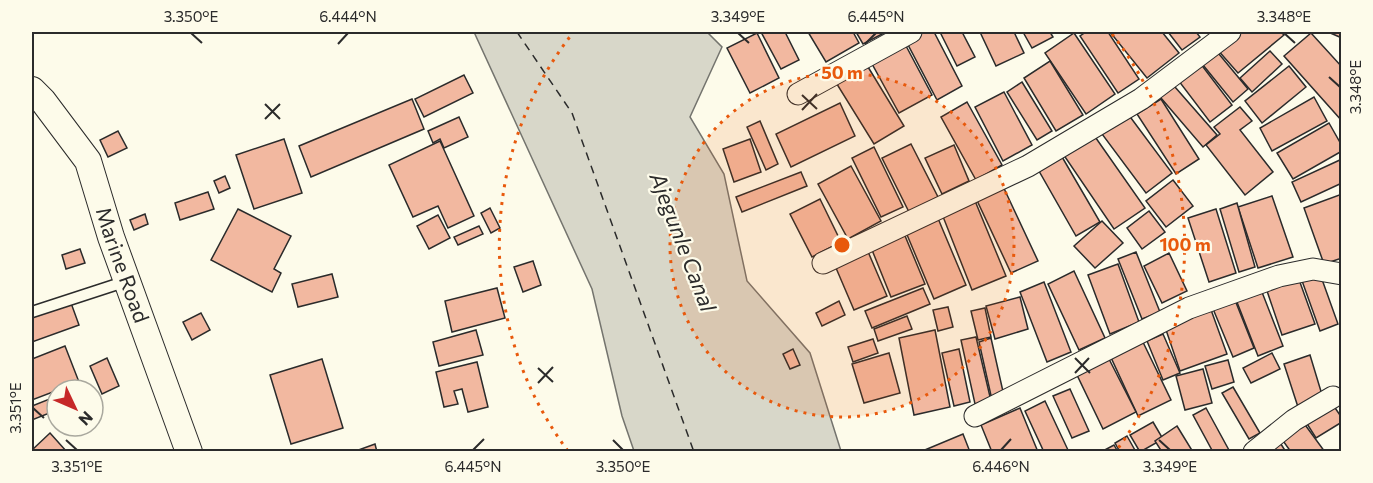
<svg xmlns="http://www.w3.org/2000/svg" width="1373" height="483" viewBox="0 0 1373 483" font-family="Commissioner,sans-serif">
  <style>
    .water { fill: #d8d7c9; stroke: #74746e; stroke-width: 1.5 }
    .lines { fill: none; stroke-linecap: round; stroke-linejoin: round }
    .ferry { stroke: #2b2b2b; stroke-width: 1.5; stroke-dasharray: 8 6; stroke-linecap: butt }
    .building { fill: #f2b8a0; stroke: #2b2b2b; stroke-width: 1.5 }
    .service-casing { stroke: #2b2b2b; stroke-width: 13 }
    .minor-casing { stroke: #2b2b2b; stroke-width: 23 }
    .tertiary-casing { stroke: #2b2b2b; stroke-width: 28 }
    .service { stroke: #fdfbea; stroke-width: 10 }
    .minor { stroke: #fdfbea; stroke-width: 21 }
    .tertiary { stroke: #fdfbea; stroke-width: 26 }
    .ticks { fill: none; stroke: #2b2b2b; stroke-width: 2 }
    .ring { fill: none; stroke: #e8590c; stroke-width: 3; stroke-dasharray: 3 6 }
    .labels { text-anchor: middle; stroke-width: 4.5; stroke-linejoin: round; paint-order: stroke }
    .street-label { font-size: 21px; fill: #2b2b2b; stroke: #fdfbea }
    .water-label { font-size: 22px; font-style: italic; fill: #2b2b2b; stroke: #fdfbea }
    .centre { fill: #e8590c; stroke: #fdfbea; stroke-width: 3 }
    .ring-label { font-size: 18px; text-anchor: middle; font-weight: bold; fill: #e8590c; stroke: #fdfbea; stroke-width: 4.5; stroke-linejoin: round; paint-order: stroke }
    .neatline { fill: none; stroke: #2b2b2b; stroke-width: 2 }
    .ticks-label { font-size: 15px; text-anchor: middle; fill: #2b2b2b }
  </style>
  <rect width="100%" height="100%" fill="#fdfbea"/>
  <path class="water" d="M474 32H707L722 47 690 117 724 174 747 281 810 353 841 451H634L622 416 592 289Z"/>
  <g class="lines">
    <path class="ferry" d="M517 32 572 113 694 452"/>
  </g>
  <g class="building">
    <path d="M761 32H785L799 60 781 69Z"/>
    <path d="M808 32H853L859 43 826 62Z"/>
    <path d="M856 32H886L863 44Z"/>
    <path d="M920 32H934L962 86 937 100 905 39Z"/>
    <path d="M940 32H962L975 57 957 66Z"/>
    <path d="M980 32H1014L1024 53 996 66Z"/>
    <path d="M1023 32H1050L1053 37 1032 48Z"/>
    <path d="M1086 32H1108L1139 79 1118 93 1080 36Z"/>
    <path d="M1110 32H1162L1179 53 1147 78Z"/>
    <path d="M1168 32H1196L1200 37 1182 50Z"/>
    <path d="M1235 32H1281L1284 35 1238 73 1216 48Z"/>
    <path d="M1328 32H1342V38Z"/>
    <path d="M757 33 779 78 750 93 727 48Z"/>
    <path d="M1074 33 1115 94 1086 114 1045 53Z"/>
    <path d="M1311 33 1342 67V121L1284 56Z"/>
    <path d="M905 44 932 95 899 113 871 62Z"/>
    <path d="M1214 48 1248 89 1233 102 1199 60Z"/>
    <path d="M1270 51 1282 64 1252 92 1240 78Z"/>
    <path d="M1197 59 1232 105 1210 122 1175 76Z"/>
    <path d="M1050 61 1083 115 1056 131 1024 78Z"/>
    <path d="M865 62 904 126 874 144 835 81Z"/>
    <path d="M1289 66 1306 87 1262 123 1245 101Z"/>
    <path d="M464 75 473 93 424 117 415 99Z"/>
    <path d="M1168 79 1217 135 1203 147 1155 91Z"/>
    <path d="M1022 82 1052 131 1037 140 1007 92Z"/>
    <path d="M1004 92 1032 145 1003 161 975 107Z"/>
    <path d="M1314 97 1327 121 1272 151 1260 128Z"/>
    <path d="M412 99 424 129 311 177 299 146Z"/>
    <path d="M1161 99 1199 159 1176 174 1137 114Z"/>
    <path d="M967 102 1002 165 976 180 941 117Z"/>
    <path d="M840 103 855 136 791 167 776 134Z"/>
    <path d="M1240 107 1252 121 1240 130 1273 172 1245 195 1206 145 1220 134 1214 127Z"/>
    <path d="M1128 114 1172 173 1146 193 1102 134Z"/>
    <path d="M459 117 468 137 444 148 440 139 433 143 428 131Z"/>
    <path d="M760 121 778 164 766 170 747 127Z"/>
    <path d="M1329 123 1342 146V151L1293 179 1277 153Z"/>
    <path d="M118 131 127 148 108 157 100 140Z"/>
    <path d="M1091 131 1145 208 1114 229 1061 151Z"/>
    <path d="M284 139 302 193 254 209 236 155Z"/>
    <path d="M750 139 761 172 734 182 723 149Z"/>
    <path d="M440 141 474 216 448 228 438 206 413 217 389 165Z"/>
    <path d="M911 144 938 197 909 212 882 158Z"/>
    <path d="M954 145 969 181 942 194 925 158Z"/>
    <path d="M874 147 903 207 881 217 852 158Z"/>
    <path d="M1058 150 1100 222 1076 236 1035 164Z"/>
    <path d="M1342 159V183L1301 202 1292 182Z"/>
    <path d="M851 166 881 221 848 239 818 184Z"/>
    <path d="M801 172 807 186 742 212 736 197Z"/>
    <path d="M225 176 230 188 219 193 214 181Z"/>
    <path d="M1173 180 1193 206 1166 227 1146 201Z"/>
    <path d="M1001 182 1038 261 1011 273 974 194Z"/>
    <path d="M208 192 214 209 180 220 175 203Z"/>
    <path d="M1342 194V258L1324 264 1304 208Z"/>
    <path d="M973 196 1006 276 972 290 940 209Z"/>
    <path d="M1272 196 1293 257 1258 268 1238 207Z"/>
    <path d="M820 199 841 242 812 257 790 214Z"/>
    <path d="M1237 203 1255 267 1239 272 1220 209Z"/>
    <path d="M490 208 500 228 491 233 481 213Z"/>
    <path d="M238 209 291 236 274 269 281 273 272 292 211 260Z"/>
    <path d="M1216 209 1236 273 1209 282 1188 218Z"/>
    <path d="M1149 211 1165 232 1142 249 1127 228Z"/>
    <path d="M145 214 148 224 134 230 130 220Z"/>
    <path d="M438 215 450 238 429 249 417 226Z"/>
    <path d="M937 216 966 285 934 299 905 230Z"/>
    <path d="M1102 221 1123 243 1095 268 1074 246Z"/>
    <path d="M479 226 483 234 458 245 454 237Z"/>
    <path d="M903 231 925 284 891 297 870 245Z"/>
    <path d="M866 247 887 296 854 310 833 261Z"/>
    <path d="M80 249 85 263 66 269 62 255Z"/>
    <path d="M1136 252 1160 312 1142 319 1118 259Z"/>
    <path d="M1169 253 1187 291 1162 303 1144 266Z"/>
    <path d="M533 261 541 285 523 292 514 267Z"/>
    <path d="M1118 264 1139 322 1110 334 1088 275Z"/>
    <path d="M1074 271 1105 338 1079 350 1048 284Z"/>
    <path d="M1319 271 1338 324 1320 331 1301 278Z"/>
    <path d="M332 274 338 297 298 307 292 284Z"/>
    <path d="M1297 274 1315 324 1282 335 1265 285Z"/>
    <path d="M1044 282 1071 352 1047 362 1020 292Z"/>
    <path d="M1260 287 1283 346 1258 356 1235 297Z"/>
    <path d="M497 288 505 318 452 332 445 301Z"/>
    <path d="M923 288 930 304 872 328 865 311Z"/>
    <path d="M1233 295 1254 348 1233 357 1211 304Z"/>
    <path d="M1020 297 1028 329 995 339 986 306Z"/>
    <path d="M839 301 845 315 822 326 816 313Z"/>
    <path d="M71 303 79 325 32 342V316Z"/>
    <path d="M948 307 953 327 938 331 933 310Z"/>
    <path d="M1210 307 1227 354 1180 371 1164 324Z"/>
    <path d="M985 308 991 337 978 340 971 311Z"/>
    <path d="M201 313 210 330 192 340 183 322Z"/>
    <path d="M907 316 912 329 878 341 874 329Z"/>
    <path d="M476 330 483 355 439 366 433 342Z"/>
    <path d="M935 330 950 407 914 415 899 338Z"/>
    <path d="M1163 334 1180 373 1163 380 1147 341Z"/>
    <path d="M1140 336 1171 400 1138 416 1108 351Z"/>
    <path d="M976 337 991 401 975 404 961 340Z"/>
    <path d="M991 338 1004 396 992 400 979 342Z"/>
    <path d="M873 339 878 353 853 362 848 347Z"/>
    <path d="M65 346 79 382 32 400V359Z"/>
    <path d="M793 349 800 365 790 369 783 354Z"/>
    <path d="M959 349 970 402 954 406 942 353Z"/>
    <path d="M889 353 900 393 864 403 852 364Z"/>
    <path d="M1272 353 1280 369 1251 383 1243 368Z"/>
    <path d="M1310 355 1323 398 1298 407 1284 364Z"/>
    <path d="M107 358 119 386 102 394 90 366Z"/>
    <path d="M322 359 343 428 291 444 270 375Z"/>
    <path d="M1109 359 1136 412 1103 429 1077 375Z"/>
    <path d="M1228 360 1234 382 1212 389 1205 366Z"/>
    <path d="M477 362 488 407 468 412 462 389 454 391 458 404 444 407 436 372Z"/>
    <path d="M1203 369 1212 403 1185 410 1176 376Z"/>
    <path d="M1233 387 1260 433 1249 439 1222 393Z"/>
    <path d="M1070 389 1089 431 1072 438 1053 396Z"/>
    <path d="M57 396V410L32 420V406Z"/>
    <path d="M1045 401 1068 450 1063 452H1044L1025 411Z"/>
    <path d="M1331 402 1342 418V422L1316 438 1304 419Z"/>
    <path d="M1020 408 1038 452H992L981 425Z"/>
    <path d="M1206 408 1230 452H1213L1193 415Z"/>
    <path d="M1153 422 1163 439 1140 452 1130 435Z"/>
    <path d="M1303 422 1325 452H1291L1281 438Z"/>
    <path d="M1177 426 1193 452H1162L1155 441Z"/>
    <path d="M50 433 67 452H32V450Z"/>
    <path d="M963 434 970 452H920Z"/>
    <path d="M1127 436 1136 452H1120L1115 443Z"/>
    <path d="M1279 441 1286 452H1265Z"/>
    <path d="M375 444 377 452H353Z"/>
    <path d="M1114 445 1118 452H1101Z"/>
  </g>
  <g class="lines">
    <defs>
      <path id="service" d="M32 312 127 281"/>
      <g id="minor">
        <path d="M798 94 911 32"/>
        <path d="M823 263 1028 166 1141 99 1230 32"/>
        <path d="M975 416 1189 308 1279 276 1313 269 1342 274"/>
        <path d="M1254 452 1294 420 1333 397"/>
      </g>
      <g id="tertiary">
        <path id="s1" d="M32 90 43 101 88 161 111 237 189 452"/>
      </g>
    </defs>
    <use href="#service" class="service-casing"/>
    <use href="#minor" class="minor-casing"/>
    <use href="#tertiary" class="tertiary-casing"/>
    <use href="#service" class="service"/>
    <use href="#minor" class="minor"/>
    <use href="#tertiary" class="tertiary"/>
  </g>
  <path class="ticks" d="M191 33 202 43M738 33 749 43M1284 33 1295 43M338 44 348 33M865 44 876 33M1329 77 1340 87M802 95 817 109M265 104 280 119M802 110 817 94M265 119 280 104M1075 358 1090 373M538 368 553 382M1075 373 1089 358M538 383 553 367M33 408 44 418M66 440 77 450M613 440 623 450M1159 440 1170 450M473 450 484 439M1001 450 1011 439"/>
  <circle cx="842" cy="245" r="172" fill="#e8590c" fill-opacity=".12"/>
  <g class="ring">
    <circle cx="842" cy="245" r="172"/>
    <path d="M568 451A343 343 0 0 1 572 34M1112 34A343 343 0 0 1 1116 451"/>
  </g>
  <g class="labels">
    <g class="street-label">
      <text dy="7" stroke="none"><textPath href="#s1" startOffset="200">Marine Road</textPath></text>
    </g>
    <g class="water-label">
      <text transform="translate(683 242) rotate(69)" y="8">Ajegunle Canal</text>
    </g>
  </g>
  <circle cx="842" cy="245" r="9" class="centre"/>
  <g class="ring-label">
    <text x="842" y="79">50 m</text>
    <text x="1185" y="251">100 m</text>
  </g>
  <rect width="1373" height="483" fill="none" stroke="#fdfbea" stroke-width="66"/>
  <g transform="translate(75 408) rotate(134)"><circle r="28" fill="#fdfbea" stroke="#a9a89e" stroke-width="1.5"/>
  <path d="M0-4.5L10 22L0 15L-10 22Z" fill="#c62828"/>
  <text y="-9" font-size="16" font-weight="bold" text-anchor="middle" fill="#2b2b2b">N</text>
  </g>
  <rect x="33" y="33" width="1307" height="417" class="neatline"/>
  <g class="ticks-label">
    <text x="191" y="22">3.350°E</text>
    <text x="348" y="22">6.444°N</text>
    <text x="738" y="22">3.349°E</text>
    <text x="876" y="22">6.445°N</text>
    <text x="1284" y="22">3.348°E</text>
    <text transform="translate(1356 87) rotate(-90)" y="5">3.348°E</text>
    <text transform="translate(16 408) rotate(-90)" y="5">3.351°E</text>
    <text x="77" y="472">3.351°E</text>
    <text x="473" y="472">6.445°N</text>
    <text x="623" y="472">3.350°E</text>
    <text x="1001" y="472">6.446°N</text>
    <text x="1170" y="472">3.349°E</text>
  </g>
</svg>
